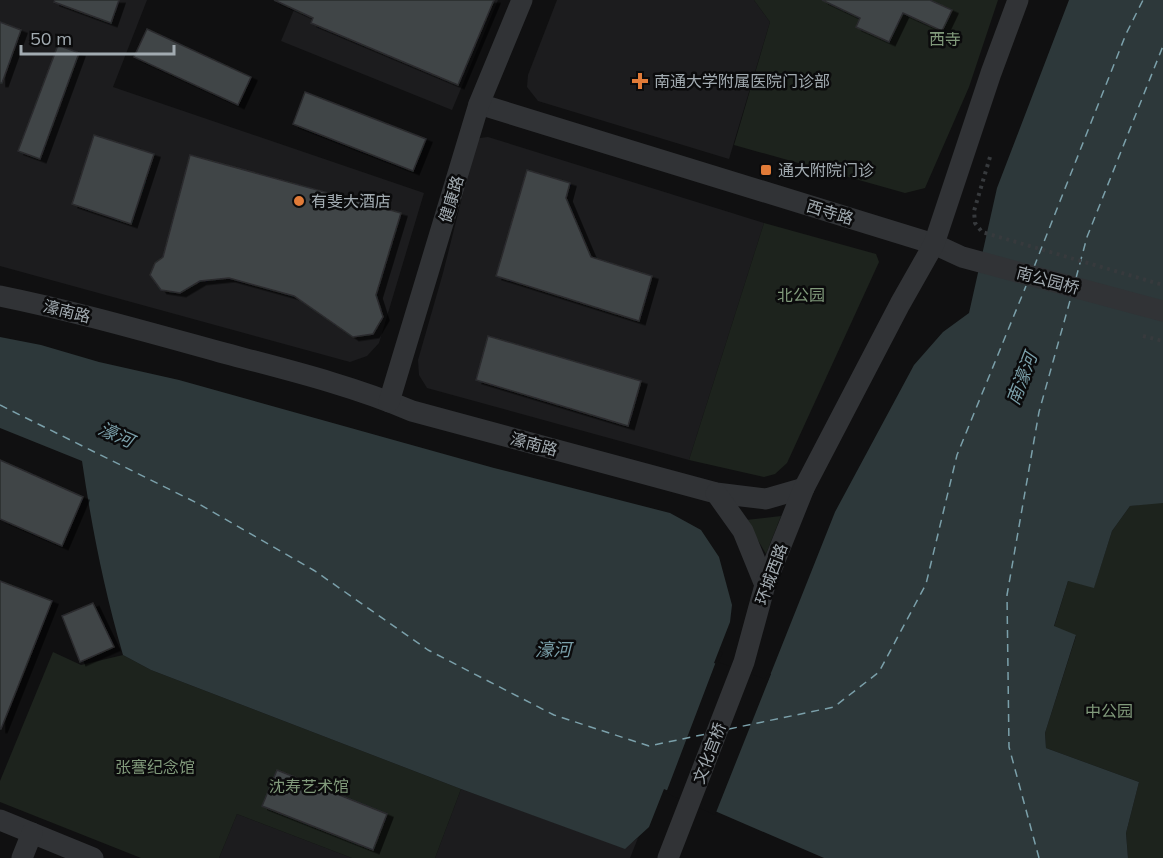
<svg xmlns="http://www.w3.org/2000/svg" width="1163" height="858" viewBox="0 0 1163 858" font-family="Mulish,'Noto Sans SC',sans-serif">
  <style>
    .built { fill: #1c1c1e }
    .green { fill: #1d231d }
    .water { fill: #2d383a }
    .pier { fill: #101011 }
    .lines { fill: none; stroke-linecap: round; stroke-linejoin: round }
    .ferry { stroke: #7ba0aa; stroke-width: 1.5; stroke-dasharray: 8 6; stroke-linecap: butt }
    .building { fill: #414447; stroke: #2a2b2d; stroke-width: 1.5; filter: url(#shadow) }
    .path { stroke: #373a3d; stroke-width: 4; stroke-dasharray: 3 4.5; stroke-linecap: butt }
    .minor { stroke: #313336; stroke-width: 21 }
    .poi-dot { fill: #e17b38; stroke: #0b0b0c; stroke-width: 2 }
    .labels { text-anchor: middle; stroke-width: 5; stroke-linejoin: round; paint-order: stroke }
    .park-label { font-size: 16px; fill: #819a7b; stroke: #0b0b0c }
    .poi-label { font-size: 16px; fill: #a2abb1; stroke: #0b0b0c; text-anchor: start }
    .street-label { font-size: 16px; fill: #a2abb1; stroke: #0b0b0c }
    .water-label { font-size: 18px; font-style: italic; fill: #7ba0aa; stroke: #0b0b0c }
  </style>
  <defs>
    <filter id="shadow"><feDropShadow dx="6" dy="3.5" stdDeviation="0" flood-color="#0009"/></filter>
  </defs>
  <rect width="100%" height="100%" fill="#101011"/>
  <g class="built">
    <path d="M0 0H147L113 87 424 193 379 343 367 356 350 362 0 266Z"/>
    <path d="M298 0H498L452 110 281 41Z"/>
    <path d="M557 0H754L770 22 729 159 538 101 527 87 528 75Z"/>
    <path d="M488 137 764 223 689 460 427 388 419 375 418 360 443 273 476 142 480 138Z"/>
    <path d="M461 789 624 848 638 838 630 858H435Z"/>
    <path d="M237 814 352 858H219Z"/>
  </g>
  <g class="green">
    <path d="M754 0H998L969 87 925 188 905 193 734 145 770 22Z"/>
    <path d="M764 223 876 254 879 262 787 463 775 474 764 477 689 460Z"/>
    <path d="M1161 502 1163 503V858H1128L1126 833 1139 782 1046 748 1045 733 1076 636 1054 627 1068 581 1094 587 1112 531 1130 506Z"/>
    <path d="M781 516 766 554 746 520Z"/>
    <path d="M53 652 81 665 123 655 151 670 461 789 435 858H352L237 814 219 858H141L0 802V781Z"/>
  </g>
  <path class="water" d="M1069 0H1163V503L1130 506 1112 531 1094 588 1068 581 1054 626 1076 635 1045 733 1046 748 1139 782 1126 833 1128 858H824L664 789 649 827 625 849 461 789 151 670 123 655C104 589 92 529 82 461L0 428V337L41 345 99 362 179 380 494 468 670 513 701 530 719 557 732 605 730 622 714 663 767 683 835 512 914 365 943 332 969 313 997 188Z"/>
  <path class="pier" d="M720 651 723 653 718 662 765 679 768 673 771 674 715 815 666 793Z"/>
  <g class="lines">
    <g class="ferry">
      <path d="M1034 267 1126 34 1143 0"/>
      <path d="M1076 278 1087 237 1163 46"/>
      <path d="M0 405 199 504 315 571 428 650 554 715 649 746 706 734"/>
      <path d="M729 729 834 707 879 672 926 584 957 455 1026 286"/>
      <path d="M1039 858 1009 747 1007 595 1039 412 1071 297"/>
    </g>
  </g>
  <g class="building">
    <path d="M55 0H119L111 23 54 2Z"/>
    <path d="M274 0H494L458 85 311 23 313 18Z"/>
    <path d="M822 0H930L952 10 942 31 903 13 889 42 856 27 860 18Z"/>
    <path d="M0 22 21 30 2 83H0Z"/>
    <path d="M147 29 251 77 238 105 134 57Z"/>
    <path d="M58 45 79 53 40 159 18 151Z"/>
    <path d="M305 92 426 139 413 171 293 124Z"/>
    <path d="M94 135 154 154 131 224 72 204Z"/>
    <path d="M190 155 401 213 376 295 383 317 373 334 353 337 294 296 229 278 200 281 180 293 161 290 150 275 155 263 163 257Z"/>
    <path d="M527 170 570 183 566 198 591 257 652 276 639 321 496 276Z"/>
    <path d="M488 336 641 381 628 426 476 380Z"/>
    <path d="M0 460 83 497 62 546 0 519Z"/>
    <path d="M0 581 52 601 1 729H0Z"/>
    <path d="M93 603 114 647 80 662 62 616Z"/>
    <path d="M277 770 387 814 373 850 262 806Z"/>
  </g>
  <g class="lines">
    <g class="path">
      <path d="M990 157 974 211 975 223 982 232 1163 285"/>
      <path d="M1143 336 1163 341"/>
    </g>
    <g class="minor">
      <path d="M479 104 934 244 962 257 1163 311"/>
      <path d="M0 296C74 311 147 332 220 352 284 369 351 385 412 411L716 493 766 499 804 488"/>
      <path d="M389 402 479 104 522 0"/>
      <path d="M716 493 743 531 765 585"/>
      <path d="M0 820 93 858"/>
      <path d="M22 858 32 833"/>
      <path d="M668 858 744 662 765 585 804 488 900 304 934 244 991 73 1018 0"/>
    </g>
  </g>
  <g class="poi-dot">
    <path d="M637 72h6v6h6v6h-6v6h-6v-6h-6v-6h6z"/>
    <rect x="760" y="164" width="12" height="12" rx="3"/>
    <circle cx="299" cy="201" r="6"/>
  </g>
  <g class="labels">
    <g class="park-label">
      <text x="945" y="45">西寺</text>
      <text x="801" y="301">北公园</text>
      <text x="1109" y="717">中公园</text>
      <text x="155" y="773">张謇纪念馆</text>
      <text x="309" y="792">沈寿艺术馆</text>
    </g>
    <g class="poi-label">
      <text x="654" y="87">南通大学附属医院门诊部</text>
      <text x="778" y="176">通大附院门诊</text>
      <text x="311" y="207">有斐大酒店</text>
    </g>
    <g class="street-label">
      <text transform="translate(451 199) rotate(-73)" y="6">健康路</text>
      <text transform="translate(830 212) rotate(17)" y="6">西寺路</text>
      <text transform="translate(1048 280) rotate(15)" y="6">南公园桥</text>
      <text transform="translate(67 311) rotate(14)" y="6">濠南路</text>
      <text transform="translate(534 444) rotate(15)" y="6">濠南路</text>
      <text transform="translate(771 574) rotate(-70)" y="6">环城西路</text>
      <text transform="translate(709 753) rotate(-69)" y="6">文化宫桥</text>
    </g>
    <g class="water-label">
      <text transform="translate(1022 379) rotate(-69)" y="6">南濠河</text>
      <text transform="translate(116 435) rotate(24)" y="6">濠河</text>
      <text x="553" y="656">濠河</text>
    </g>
  </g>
  <path d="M21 45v9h153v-9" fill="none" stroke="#a2abb1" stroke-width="3"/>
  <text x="30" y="45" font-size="18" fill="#a2abb1" stroke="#0b0b0c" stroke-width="4.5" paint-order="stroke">50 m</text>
</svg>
